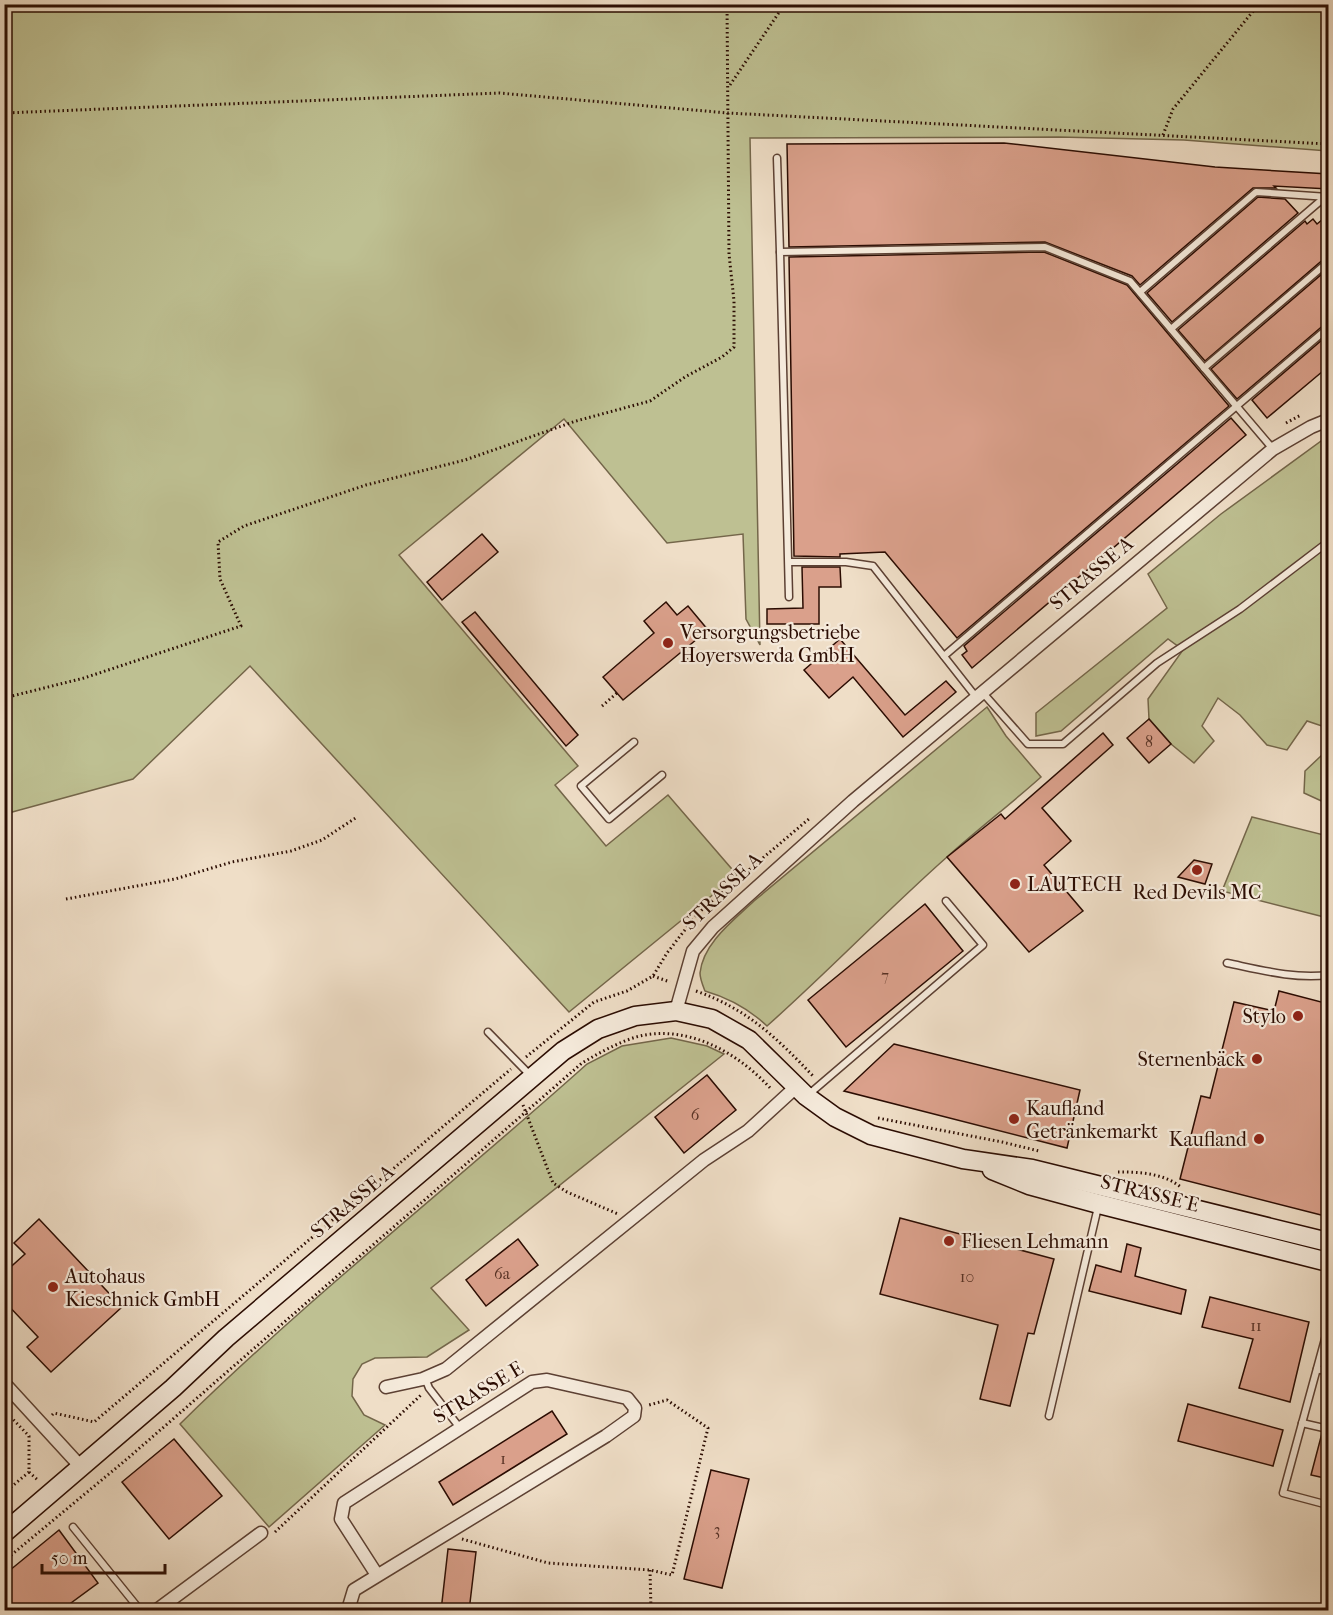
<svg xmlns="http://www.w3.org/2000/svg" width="1333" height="1615" viewBox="0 0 1333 1615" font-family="'IM FELL French Canon',serif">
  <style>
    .green { fill: #bec092; stroke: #74664a; stroke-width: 1.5 }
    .building { fill: #daa08b; stroke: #2b0c02; stroke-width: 1.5 }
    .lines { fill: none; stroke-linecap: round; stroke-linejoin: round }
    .lane-casing { stroke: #5c4033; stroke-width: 9 }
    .street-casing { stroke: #5c4033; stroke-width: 15 }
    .secondary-casing { stroke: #2b0c02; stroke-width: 21 }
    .path { stroke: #2b0c02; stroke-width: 3; stroke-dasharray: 1.5 3; stroke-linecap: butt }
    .lane { stroke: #f5eadb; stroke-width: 6 }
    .street { stroke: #f5eadb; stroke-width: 12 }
    .secondary { stroke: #f5eadb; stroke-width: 18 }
    .poi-dot { fill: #8f2418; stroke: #f5eadb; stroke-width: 2 }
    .labels { text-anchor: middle; stroke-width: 4.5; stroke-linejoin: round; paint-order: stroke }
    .number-label { font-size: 16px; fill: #573124 }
    .street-label { font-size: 20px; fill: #2b0c02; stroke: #f5eadb }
    .poi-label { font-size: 20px; fill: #2b0c02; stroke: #f5eadb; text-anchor: start }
  </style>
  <rect width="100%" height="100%" fill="#efdec7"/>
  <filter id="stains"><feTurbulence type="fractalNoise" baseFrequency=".00333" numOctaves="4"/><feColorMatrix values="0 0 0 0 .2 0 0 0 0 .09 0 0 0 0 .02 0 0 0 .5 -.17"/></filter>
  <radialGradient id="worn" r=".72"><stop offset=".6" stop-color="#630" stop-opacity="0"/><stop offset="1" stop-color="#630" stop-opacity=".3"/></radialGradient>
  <g class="green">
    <path d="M5 4 1328 5V151L1184 140 1059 137 750 138 760 645 746 619 743 534 667 543 564 419 399 555 578 766 555 785 606 846 668 795 737 875 569 1012 250 666 133 779 5 814Z"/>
    <path d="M1328 436V804L1304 793 1305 771 1322 755 1325 727 1307 721 1287 750 1267 745 1240 715 1218 698 1202 726 1214 741 1194 763 1171 744 1149 719 1148 699 1183 650 1168 639 1061 731 1036 736V713L1167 608 1148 574 1221 514Z"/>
    <path d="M987 707 1006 736 1041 777C1011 804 978 829 947 857 886 911 829 971 767 1026 749 1009 729 998 705 991 703 986 700 979 700 973 703 943 734 920 754 901Z"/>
    <path d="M1252 817 1328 836V918L1222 891Z"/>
    <path d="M671 1038 707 1046 724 1054 431 1288 469 1330 427 1357 375 1358 362 1364 353 1379 352 1396 364 1415 385 1425 269 1527 180 1424C309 1297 452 1185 587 1064L622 1046Z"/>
  </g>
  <g class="building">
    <path d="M1004 143 1215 167 1329 174V189L1274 186 1276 188H1253L1140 285 1132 276 1045 242 789 247 787 144Z"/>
    <path d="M1258 197 1285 199 1298 213 1172 322 1147 293Z"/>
    <path d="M1329 214V257L1325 258 1205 361 1178 330 1305 221 1307 224 1313 219 1317 224Z"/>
    <path d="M1044 252 1127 285 1229 406 957 638 885 552 840 554V557L794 556 789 257Z"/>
    <path d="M1329 268V323L1325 324 1237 399 1211 369Z"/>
    <path d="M1329 334V366L1267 418 1252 400Z"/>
    <path d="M1231 418 1246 435 972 668 962 655 967 651 964 646Z"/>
    <path d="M482 534 498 552 442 600 427 582Z"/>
    <path d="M802 567H840L841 587H819V624H767V609L803 608Z"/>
    <path d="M666 602 677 615 688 606 708 630 623 700 603 677 654 633 644 621Z"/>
    <path d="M475 612 578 735 566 746 462 622Z"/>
    <path d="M840 639 905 715 946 681 956 692 903 737 853 677 829 698 804 670Z"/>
    <path d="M1149 719 1171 744 1149 763 1127 738Z"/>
    <path d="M1103 733 1113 745 1042 808 1071 841 1044 865 1083 911 1029 952 947 857 1001 814 1005 819Z"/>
    <path d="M1194 860 1212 864 1205 884 1178 877Z"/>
    <path d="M925 904 963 951 846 1047 808 1000Z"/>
    <path d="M1279 991 1329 1004V1217L1180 1179 1201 1096 1210 1098 1234 1002 1274 1011Z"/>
    <path d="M894 1044 1080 1090 1067 1148 844 1091Z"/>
    <path d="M707 1075 736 1110 684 1153 655 1117Z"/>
    <path d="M900 1218 1054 1259 1034 1334 1028 1333 1010 1406 980 1399 998 1325 880 1294Z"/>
    <path d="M39 1219 122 1307 51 1372 27 1347 38 1337 4 1301V1273L25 1254 14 1243Z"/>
    <path d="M518 1239 538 1265 486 1306 466 1280Z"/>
    <path d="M1127 1244 1141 1248 1135 1276 1186 1290 1181 1314 1089 1291 1096 1265 1121 1272Z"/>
    <path d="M1210 1297 1309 1322 1290 1402 1239 1388 1253 1339 1202 1327Z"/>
    <path d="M1188 1404 1283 1430 1273 1466 1178 1441Z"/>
    <path d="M552 1411 567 1434 453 1505 439 1482Z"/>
    <path d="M1322 1433 1329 1434V1479L1311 1475Z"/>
    <path d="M174 1439 222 1496 169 1539 122 1482Z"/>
    <path d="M711 1470 749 1479 722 1588 684 1579Z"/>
    <path d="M59 1530 98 1583 60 1611H4V1575Z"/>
    <path d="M448 1549 476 1552 469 1611H441Z"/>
  </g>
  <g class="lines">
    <defs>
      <g id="lane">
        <path d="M777 158 780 252"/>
        <path d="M1140 292 1256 192 1328 197"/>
        <path d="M1171 329 1325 197"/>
        <path d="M1204 368 1328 262"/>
        <path d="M789 562H846L873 566 976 697"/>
        <path d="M789 597 780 252 1045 247 1130 281 1273 449"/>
        <path d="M944 656 1328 328"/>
        <path d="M983 693 1028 744H1063L1157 663 1240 609 1328 542"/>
        <path d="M634 742 581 786 609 819 662 775"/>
        <path d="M1227 963C1261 970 1294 979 1328 975"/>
        <path d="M488 1032 530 1075"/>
        <path d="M808 1095 983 945 946 901"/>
        <path d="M1328 1328 1283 1493 1328 1505"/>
        <path d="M1317 1369 1328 1372"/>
        <path d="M425 1378 429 1388 460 1428"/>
        <path d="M1049 1416 1098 1207"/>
        <path d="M1302 1423 1328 1429"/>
        <path d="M73 1527 140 1610"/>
      </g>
      <g id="street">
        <path d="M676 1011 693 951 713 927 853 801 1273 449 1311 427 1328 420"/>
        <path d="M4 1383 81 1467"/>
        <path d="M386 1387 423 1379 446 1369 704 1160 748 1131 796 1087"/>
        <path d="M157 1610 261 1533"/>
        <path d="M348 1610 354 1590 606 1436 634 1416 635 1408 627 1398 547 1380 532 1382 344 1503 341 1519 377 1575"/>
      </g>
      <g id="secondary">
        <path d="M992 1170 1029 1185 1099 1204 1328 1262"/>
        <path d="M4 1533 173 1388 226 1338 563 1051 598 1029 635 1016 676 1011 712 1019 749 1040 806 1096 835 1117 871 1135 963 1159 1032 1169 1328 1242"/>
      </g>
    </defs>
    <use href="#lane" class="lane-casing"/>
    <use href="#street" class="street-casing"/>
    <use href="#secondary" class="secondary-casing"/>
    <g class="path">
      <path d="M730 85 780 11 791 4"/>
      <path d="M4 113 499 93 728 113 1328 144"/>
      <path d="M1163 135 1173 109 1259 4"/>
      <path d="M1286 423 1301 415"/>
      <path d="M681 652 689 662"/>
      <path d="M4 698 84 678 241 626 220 579 218 542 244 526 366 485 465 460 576 421 650 401 685 377 722 357 734 347V301L729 254 727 4"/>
      <path d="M602 706 617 693"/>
      <path d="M66 899 175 879 232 862 291 851 322 840 357 817"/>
      <path d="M653 976 670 982"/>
      <path d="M696 991C747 1009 776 1037 813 1076"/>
      <path d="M526 1057 594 1002 627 991 653 976 667 953 698 913 810 818"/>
      <path d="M523 1105 553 1183 567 1192 618 1214"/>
      <path d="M878 1118 1002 1142 1039 1151"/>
      <path d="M1118 1172C1140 1172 1164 1173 1182 1188"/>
      <path d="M4 1410 29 1436V1472L4 1493"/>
      <path d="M52 1415 54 1413 94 1422 511 1069"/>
      <path d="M29 1472 39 1481"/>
      <path d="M275 1532 421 1395"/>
      <path d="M462 1539 548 1563 650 1570 672 1575 708 1428 667 1400 649 1405"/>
      <path d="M4 1561 127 1459 582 1063C599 1053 617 1043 636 1037 687 1023 739 1053 772 1090"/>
      <path d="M650 1570 651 1610"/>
    </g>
    <use href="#lane" class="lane"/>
    <use href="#street" class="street"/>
    <use href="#secondary" class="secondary"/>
  </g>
  <g class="poi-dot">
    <circle cx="668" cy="643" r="6"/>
    <circle cx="1197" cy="870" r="6"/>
    <circle cx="1015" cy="884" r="6"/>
    <circle cx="1298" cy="1016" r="6"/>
    <circle cx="1257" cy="1059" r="6"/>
    <circle cx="1014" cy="1119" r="6"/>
    <circle cx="1259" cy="1139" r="6"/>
    <circle cx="949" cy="1241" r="6"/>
    <circle cx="53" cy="1287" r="6"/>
  </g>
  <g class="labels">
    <g class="number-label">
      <text x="1149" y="747">8</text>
      <text x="885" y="981">7</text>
      <text x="695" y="1120">6</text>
      <text x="502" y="1279">6a</text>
      <text x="967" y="1282">10</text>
      <text x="1256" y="1331">11</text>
      <text x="503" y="1464">1</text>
      <text x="717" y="1535">3</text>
    </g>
    <g class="street-label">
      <text transform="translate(1091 573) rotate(-40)" y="7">STRASSE A</text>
      <text transform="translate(722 891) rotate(-44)" y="7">STRASSE A</text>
      <text transform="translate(1150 1193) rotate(14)" y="7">STRASSE E</text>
      <text transform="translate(352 1201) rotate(-40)" y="7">STRASSE A</text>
      <text transform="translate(478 1392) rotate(-31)" y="7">STRASSE E</text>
    </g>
    <g class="poi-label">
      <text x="680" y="639">Versorgungsbetriebe<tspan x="680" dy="23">Hoyerswerda GmbH</tspan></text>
      <text x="1027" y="891">LAUTECH</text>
      <text x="1197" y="899" text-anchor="middle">Red Devils MC</text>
      <text x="1286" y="1023" text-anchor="end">Stylo</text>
      <text x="1245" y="1066" text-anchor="end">Sternenbäck</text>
      <text x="1026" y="1115">Kaufland<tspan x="1026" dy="23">Getränkemarkt</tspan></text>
      <text x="1247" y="1146" text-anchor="end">Kaufland</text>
      <text x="961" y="1248">Fliesen Lehmann</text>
      <text x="65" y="1283">Autohaus<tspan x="65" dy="23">Kieschnick GmbH</tspan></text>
    </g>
  </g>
  <rect width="1333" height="1615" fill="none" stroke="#efdec7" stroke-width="24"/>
  <rect x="6" y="6" width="1321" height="1603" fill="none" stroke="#2b0c02" stroke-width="3"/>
  <rect x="12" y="12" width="1309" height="1591" fill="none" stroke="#2b0c02" stroke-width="1.5"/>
  <path d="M42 1564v9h123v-9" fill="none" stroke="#2b0c02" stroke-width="3"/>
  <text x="51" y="1564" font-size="18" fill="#2b0c02" stroke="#f5eadb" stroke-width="4.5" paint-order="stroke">50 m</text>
  <rect width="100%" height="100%" filter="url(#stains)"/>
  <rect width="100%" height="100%" fill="url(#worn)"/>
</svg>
